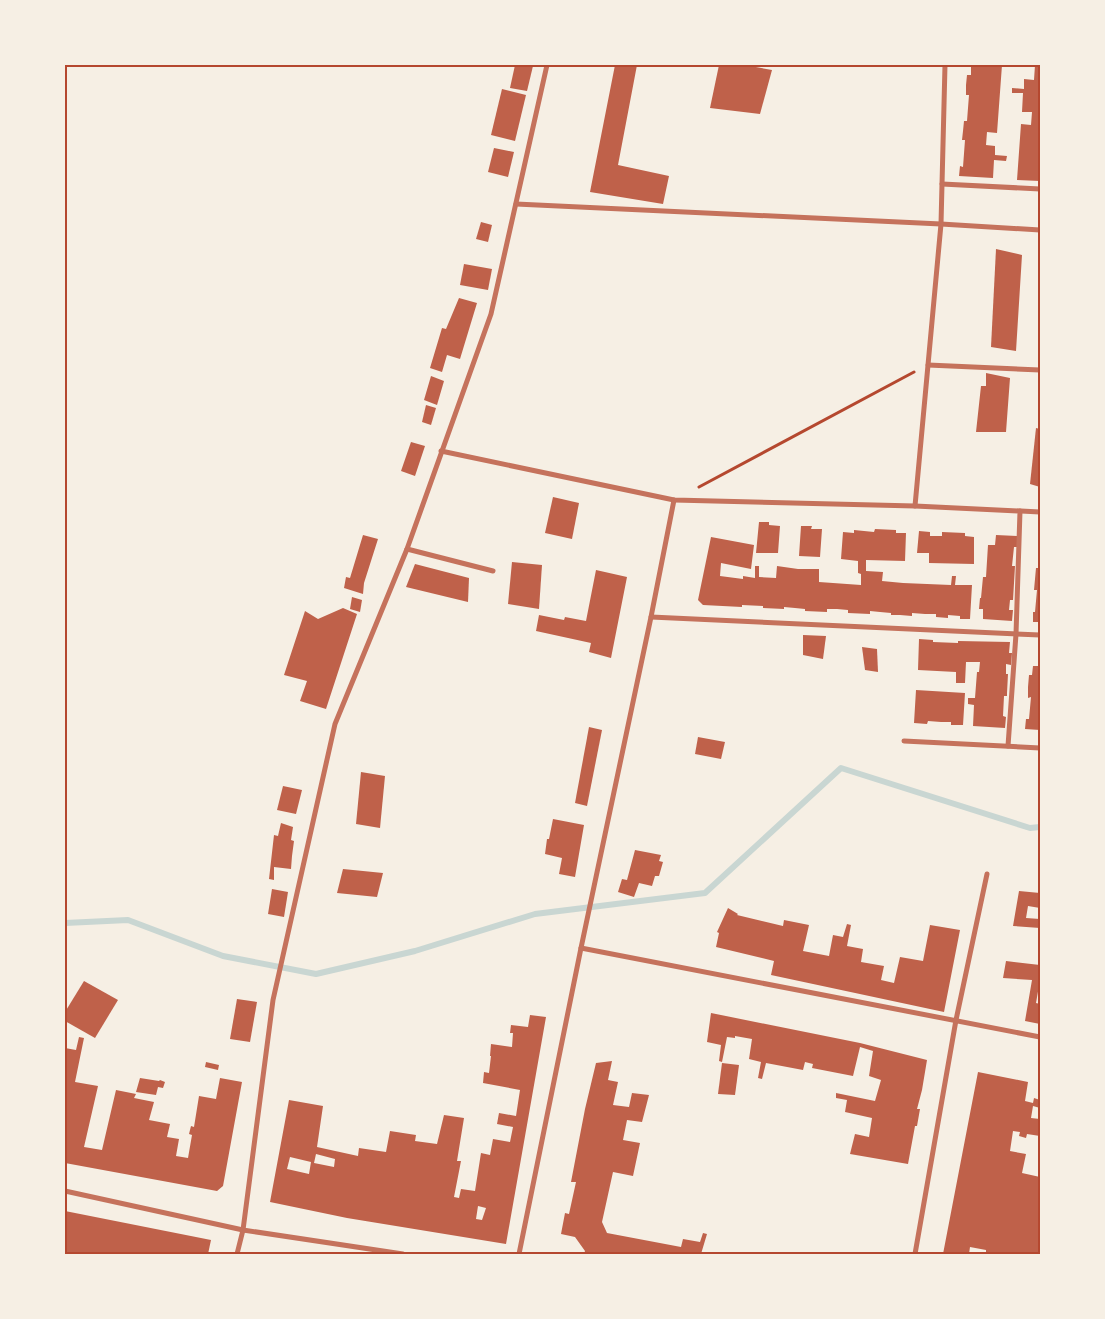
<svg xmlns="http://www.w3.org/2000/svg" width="1105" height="1319" viewBox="0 0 1105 1319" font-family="Helvetica,sans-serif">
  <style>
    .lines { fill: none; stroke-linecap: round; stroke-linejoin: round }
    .stream { stroke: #c9d6d2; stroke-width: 6 }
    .building { fill: #bf614a; fill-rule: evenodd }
    .path { stroke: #b5482f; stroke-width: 3 }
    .minor { stroke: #c5725c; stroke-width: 5 }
    .neatline { fill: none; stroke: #b5482f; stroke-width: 2 }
  </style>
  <rect width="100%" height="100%" fill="#f6efe4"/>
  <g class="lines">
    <path class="stream" d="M65 923 128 920 223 956 316 974 415 951 535 914 705 893 841 768 1030 828 1040 827"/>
  </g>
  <g class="building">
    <path d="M515 65 533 66 527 91 510 88Z"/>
    <path d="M615 65H637L618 165 669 176 663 204 590 192Z"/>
    <path d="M719 65H745L772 70 760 114 710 108Z"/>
    <path d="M971 65H1002L997 133 987 132 986 145 995 146V155L1007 156 1006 161 994 160 993 178 959 176 960 166 963 167 965 140H962L963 131 964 121H967L969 95H966V85L967 75H971Z"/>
    <path d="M1035 65H1040V181L1017 180 1021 124 1031 125 1032 112H1022L1023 93H1012V88L1024 89V79L1034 80Z"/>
    <path d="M502 89 526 95 515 141 491 135Z"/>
    <path d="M494 148 514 152 508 177 488 172Z"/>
    <path d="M481 222 492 225 488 242 476 239Z"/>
    <path d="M996 249 1022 255 1016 351 991 347Z"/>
    <path d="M464 264 492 269 488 290 460 285Z"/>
    <path d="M459 298 477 303 460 359 447 355 442 372 430 368 442 328 446 329Z"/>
    <path d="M986 373 1010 378 1006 432H976L981 386H986Z"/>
    <path d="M431 376 444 381 437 405 424 400Z"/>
    <path d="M426 405 436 408 431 425 422 422Z"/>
    <path d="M1036 428 1040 429V487L1030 484Z"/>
    <path d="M411 442 425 446 415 476 401 471Z"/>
    <path d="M553 497 579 503 572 539 545 533Z"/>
    <path d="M759 522H769V525L780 526 778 553H756Z"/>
    <path d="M801 526H812L811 529H822L820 557 799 556Z"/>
    <path d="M875 529 896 530V533H906L905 561 866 560V571L883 572 882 581 903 583 951 585 952 576H956L955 585H972L970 619H960V616L948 615V618L936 617V614H925L912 613V616L900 615H891V613L880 612 870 611V614L848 613V610L837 609H827V612L805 611V609L795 608 784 607V609L763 608V606L742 605V607L703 605 698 600 711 537 754 545 751 569 721 563 720 576 743 579V576L755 578V566H759V577L776 578 777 566 798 569H819V582L861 585V574L858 573V561L841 559 843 532 854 533V530L874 532Z"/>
    <path d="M919 531 930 532V536H942V532L965 533V536L974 537V564L929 563V553H917Z"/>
    <path d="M363 535 378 539 364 583 363 594 344 588 346 577 350 578Z"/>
    <path d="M996 535 1017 536V547H1014L1012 566H1015L1013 600H1010L1009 610H1013L1012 621 983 619V609H979L980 598H981L983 577H986L988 545H995Z"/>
    <path d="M1039 554H1040V622H1033V612H1035L1037 590H1034L1036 568H1038Z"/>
    <path d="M512 562 542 565 539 609 508 604Z"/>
    <path d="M415 564 469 578 468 602 406 587Z"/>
    <path d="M596 570 627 577 611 658 589 652 591 643 536 631 539 615 564 620 565 617 586 621Z"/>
    <path d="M352 597 362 600 360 612 350 609Z"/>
    <path d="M343 608 357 614 326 709 300 701 307 681 284 675 305 611 318 619Z"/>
    <path d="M803 635 826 636 823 659 803 655Z"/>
    <path d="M919 639 933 640V642L958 643V641L1010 642 1009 653H1012L1011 665 1006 664V674H1008L1007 693V696H1004L1003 716 1006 717 1005 728 973 726 974 705 968 704V698H975L977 672H979L980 662H966L965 683H956V672L918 670Z"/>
    <path d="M862 647 877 649 878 672 865 670Z"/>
    <path d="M1033 666H1040V730L1025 729 1026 719H1029L1031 697 1028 698V687L1029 675H1032Z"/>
    <path d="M916 690 965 693 963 725H951V722H941L928 721 927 724 914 723Z"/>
    <path d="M589 727 602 730 587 806 575 803Z"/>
    <path d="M698 737 725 742 721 759 695 754Z"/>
    <path d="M361 772 385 776 380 828 356 824Z"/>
    <path d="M283 786 302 790 296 814 277 810Z"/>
    <path d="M553 819 584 825 575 877 559 874 562 858 545 854 547 839H549Z"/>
    <path d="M281 823 293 827 291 840 294 841 292 856 291 869 274 867V880L269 879 274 835 278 836Z"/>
    <path d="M635 850 661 855 659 861 663 862 659 876H655L652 886 639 883 634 897 618 892 622 879 627 880Z"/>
    <path d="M343 869 383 873 377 897 337 893Z"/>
    <path d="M272 889 288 892 284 917 268 914Z"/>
    <path d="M1019 891 1040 893V908L1028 906 1026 918 1040 919V928L1013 926Z"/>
    <path d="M728 908 738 914 737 915 783 926 784 920 809 925 803 951 829 956 833 935 843 937 847 924 851 925 847 946 863 949 861 962 884 966 881 980 894 983 900 957 923 961 930 925 960 930 944 1012 771 975 774 961 716 947 719 933 717 932Z"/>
    <path d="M1006 961 1040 965V980L1036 1003 1040 1004V1024L1025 1021 1032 980 1003 978Z"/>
    <path d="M84 981 118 1000 95 1038 65 1021V1012Z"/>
    <path d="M237 999 257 1002 250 1042 230 1039Z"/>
    <path d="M711 1013 860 1043 927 1060 922 1090 917 1109H920L917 1126H915L908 1164 850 1154 855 1134 869 1137 872 1118 845 1112 847 1100 836 1098V1093L875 1101 881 1080 869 1076 873 1051 860 1047 853 1076 812 1068 813 1064 805 1062 803 1070 766 1063 762 1079 758 1078 761 1062 749 1059 752 1039 735 1036V1038L727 1037 722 1062 719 1061 721 1045 707 1042Z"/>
    <path d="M530 1015 546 1017 506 1244 347 1218 270 1202 289 1100 323 1106 317 1147 358 1156 359 1148 386 1152 390 1131 416 1135 415 1141 437 1144 444 1115 464 1118 457 1161H461L454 1197 459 1198 461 1189 475 1191 481 1153 490 1155 493 1139 510 1142 513 1127 497 1124 499 1113 516 1116 520 1090 483 1083 484 1072 489 1073 491 1056H490L491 1044 512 1047 513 1033H510L511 1025 528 1027ZM316 1154 335 1159 334 1167 314 1163ZM290 1157 311 1162 309 1174 287 1169ZM478 1206 486 1208 482 1220 476 1219Z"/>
    <path d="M79 1037 84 1038 75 1082 98 1086 84 1147 102 1150 116 1090 136 1094 134 1098 154 1102 149 1120 170 1124 167 1137 179 1139 176 1156 188 1158 192 1135 189 1134 191 1126 194 1127 199 1096 216 1099 220 1078 242 1082 223 1186 217 1191 65 1163V1048L76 1050Z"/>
    <path d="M612 1061 608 1080 618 1082 613 1105 629 1107 632 1093 649 1095 642 1122 627 1120 623 1140 640 1143 633 1176 613 1172 602 1222 607 1233 681 1247 683 1239 700 1242 703 1233 707 1234 701 1254H584L585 1251 575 1237 561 1234 565 1213 569 1214 576 1182H571L585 1109 596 1063Z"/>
    <path d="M206 1062 219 1065 218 1070 205 1067Z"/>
    <path d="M722 1063 739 1065 735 1095 718 1094Z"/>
    <path d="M978 1072 1028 1082 1025 1101 1033 1103 1034 1098 1040 1100V1108L1033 1106 1031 1118 1040 1119V1136L1027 1134 1026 1138 1019 1136 1020 1132 1013 1131 1010 1151 1026 1154 1022 1173 1040 1177V1254H986V1250L970 1247 969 1254H943Z"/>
    <path d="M140 1078 159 1081 160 1080 165 1082 163 1088 158 1087 156 1095 136 1092Z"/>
    <path d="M65 1211 211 1240 208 1254H65Z"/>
  </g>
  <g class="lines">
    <path class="path" d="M699 487 914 372"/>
    <g class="minor">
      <path d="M942 184 1040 189"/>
      <path d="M516 204 941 224 1040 230"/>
      <path d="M928 365 1040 370"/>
      <path d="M441 451 674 500 915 506 1040 512"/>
      <path d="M915 506 941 224 945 65"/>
      <path d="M407 549 493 571"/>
      <path d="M651 617 1040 635"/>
      <path d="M904 741 1040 748"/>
      <path d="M1008 746 1016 634 1020 511"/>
      <path d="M581 948 1040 1037"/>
      <path d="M65 1191 243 1230 403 1254"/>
      <path d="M237 1254 243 1230 273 1000 335 724 407 549 491 314 547 65"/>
      <path d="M519 1254 581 948 651 617 674 500"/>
      <path d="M915 1254 956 1020 987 874"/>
    </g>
  </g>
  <rect width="1105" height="1319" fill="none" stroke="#f6efe4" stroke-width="132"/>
  <rect x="66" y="66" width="973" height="1187" class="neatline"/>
</svg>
